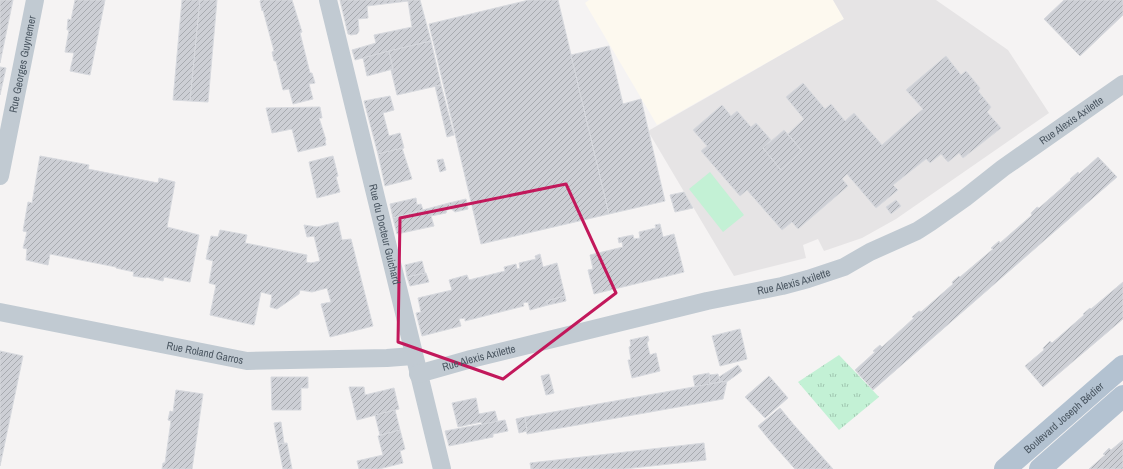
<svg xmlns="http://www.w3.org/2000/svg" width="1123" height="469" viewBox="0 0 1123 469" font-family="'Archivo Narrow',sans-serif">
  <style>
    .commercial { fill: #fdf9ef }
    .education { fill: #e6e4e5 }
    .grass { fill: #c3f1d5 }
    .park { fill: url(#park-tufts) }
    .building { fill: url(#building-hatch); stroke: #d7d9de }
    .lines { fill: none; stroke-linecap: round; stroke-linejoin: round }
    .minor { stroke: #c1cad2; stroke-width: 18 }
    .primary { stroke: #b3c2d1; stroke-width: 22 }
    .marked { fill: none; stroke: #c2185b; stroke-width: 3; stroke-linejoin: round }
    .labels { text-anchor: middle; stroke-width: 3; stroke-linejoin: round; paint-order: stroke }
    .street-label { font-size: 11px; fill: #4a5661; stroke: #fff }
  </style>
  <defs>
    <pattern id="park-tufts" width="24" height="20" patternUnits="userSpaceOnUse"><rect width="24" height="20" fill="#c3f1d5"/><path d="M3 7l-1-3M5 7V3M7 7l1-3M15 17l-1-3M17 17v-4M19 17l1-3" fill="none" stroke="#a0c6b0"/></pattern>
    <pattern id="building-hatch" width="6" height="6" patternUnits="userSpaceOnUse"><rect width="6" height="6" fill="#cdcfd5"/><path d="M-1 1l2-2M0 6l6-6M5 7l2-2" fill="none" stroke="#a8abb0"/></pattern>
  </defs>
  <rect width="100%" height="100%" fill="#f5f3f3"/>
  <path class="commercial" d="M589 0H833L844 19 657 125 585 3Z"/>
  <path class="education" d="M833 0H936L1008 50 1049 113 896 219 862 238 824 251 818 239 803 245 806 258 734 276 648 131 844 19Z"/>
  <path class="grass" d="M710 172 744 215 723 232 689 189Z"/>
  <path class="park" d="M839 355 879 397 839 430 798 382Z"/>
  <g class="building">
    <path d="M0 0H13L0 63Z"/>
    <path d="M75 0H105L90 75 70 71 74 53 65 52 69 30H67L68 19 71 20Z"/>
    <path d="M182 0H200L190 101 173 100Z"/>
    <path d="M200 0H217L208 102 190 101Z"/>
    <path d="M261 0H292L302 32 300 33 310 73H312L315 83 309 84 313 99 293 104 289 89 283 90 276 61H274L272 52 274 51 263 10 262 11 260 1Z"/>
    <path d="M340 0H420L431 41 355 60 352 50 376 43 374 35 412 27 408 1 367 6 368 18 358 19 359 31 357 34 351 35 348 34Z"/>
    <path d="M529 0H558L609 214 481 244 429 24Z"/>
    <path d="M1064 0H1123V15L1080 56 1044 19Z"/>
    <path d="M431 41 441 85 397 95 391 70 393 69 389 51Z"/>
    <path d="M609 46 623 104 641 99 665 201 609 214 571 55Z"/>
    <path d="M389 51 393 69 367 76 363 58Z"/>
    <path d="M946 56 961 75 966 71 980 88 978 91 991 107 987 112 1001 128 963 158 959 153 948 162 941 154 930 163 926 159 893 185 898 190 876 208 847 174 842 179 848 186 798 229 792 222 782 230 747 190 740 196 701 151 707 146 693 130 722 105 731 116 737 111 751 127 756 123 771 140 763 148 781 170 802 151 788 134 804 119 786 97 803 83 825 109 831 104 845 121 854 113 882 145 923 109 906 90Z"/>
    <path d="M0 67 6 68 0 95Z"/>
    <path d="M441 85 454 135 447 137 435 86Z"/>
    <path d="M390 96 394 110 383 113 389 136 400 133 404 148 378 154 364 101Z"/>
    <path d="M320 107 322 118H319L326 140 325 141 326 145 298 152 292 129 272 133 266 108Z"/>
    <path d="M784 130 802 151 781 170 763 148Z"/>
    <path d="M402 148 412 179 385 186 378 154Z"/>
    <path d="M40 156 89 165 88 169 158 183 159 178 175 182 167 227 199 235 190 282 164 277 163 281 146 277V278L133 276 134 272 116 268V267L50 254 48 265 26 260 27 249 23 248 27 232 23 231 28 202 32 203Z"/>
    <path d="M333 156 338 176 336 177 340 192 317 198 309 162Z"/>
    <path d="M1098 157 1117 177 873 390 855 370 875 352 873 351 880 345 882 347 914 318 912 317 919 311 921 312 953 284 952 282 959 276 960 277 993 249 991 248 999 241 1000 243 1032 215 1031 213 1037 207 1039 208 1071 180 1070 179 1078 172 1079 174Z"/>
    <path d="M443 159 446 170 440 172 437 160Z"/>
    <path d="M684 192 693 208 675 212 670 195Z"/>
    <path d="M416 198 417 205 421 204 423 210 393 218 390 204Z"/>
    <path d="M466 199 468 209 455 212 450 208 449 203Z"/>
    <path d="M896 200 901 206 891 214 886 207Z"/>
    <path d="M449 203 450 208 447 210 446 213 431 216 434 226 397 234 393 218Z"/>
    <path d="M338 222 342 240 351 239 373 326 330 337 321 304 331 302 327 288 312 292 300 290 299 294 277 309 270 307 272 295 261 292 254 325 210 315 216 285 209 283 213 261 206 259 211 236 218 237 220 230 247 235 245 243 307 255 306 262 311 263 320 261 314 236 307 237 304 225 317 227Z"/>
    <path d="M660 224 663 237 674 234 684 272 594 294 588 270 593 269 590 255 623 247 622 242 619 243 618 238 633 235 634 239 640 238 639 232 656 228 655 225Z"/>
    <path d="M540 254 543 267 557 263 565 296 546 301 548 305 530 310 528 302 523 303 524 306 465 321V318L459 319 461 326 422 336 416 313 421 312 418 298 452 290 449 280 467 275 469 280 505 271 504 267 516 264 517 269 520 268 519 263 536 259 535 256Z"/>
    <path d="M422 261 425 273 407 277 405 265Z"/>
    <path d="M425 273H426L429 282 410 286 407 277Z"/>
    <path d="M1123 282V319L1043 387 1025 366 1044 350 1043 348 1050 341 1052 343 1084 315 1083 314 1090 308 1091 309Z"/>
    <path d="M565 296 566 301 548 305 546 301Z"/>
    <path d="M740 329 747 359 720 366 712 336Z"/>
    <path d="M648 336 649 340 647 343 650 355 656 353 660 371 632 378 628 360H631L629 347 631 346 630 340Z"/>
    <path d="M0 351 23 356 0 466Z"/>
    <path d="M738 365 742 371 728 381 720 382 719 377Z"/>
    <path d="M709 373 710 384 695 387 693 376Z"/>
    <path d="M549 374 554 393 546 395 541 376Z"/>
    <path d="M718 374 720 382 710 384 709 375Z"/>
    <path d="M769 376 788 398 765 418 745 397Z"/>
    <path d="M271 377H308V388H301V410H272Z"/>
    <path d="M727 381 723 399 527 434 525 417Z"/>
    <path d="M349 387H364L365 395 394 388 399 409 357 420Z"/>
    <path d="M176 390 203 394 192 469H162L163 463H165L171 421 168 420 170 411 173 412Z"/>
    <path d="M476 398 479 414 495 411 498 422 482 425 481 422 458 427 452 403Z"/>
    <path d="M780 408 794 425 833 469H795L771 442 758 426Z"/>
    <path d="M395 410 400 430 380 435 375 415Z"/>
    <path d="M525 417 527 431 519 433 516 419Z"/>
    <path d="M505 420 508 431 493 434V437L449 446 445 431Z"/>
    <path d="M281 422 284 443 278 444 274 423Z"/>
    <path d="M400 430 405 449 400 451 403 463 379 469H359L357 461 383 455 378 436Z"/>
    <path d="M1123 440V469H1089L1105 455 1103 454 1109 448 1111 450Z"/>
    <path d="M287 443 292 469H283L278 444Z"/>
    <path d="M704 443 706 460 624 469H531L530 463Z"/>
  </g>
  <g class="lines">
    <g class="minor">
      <path id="s1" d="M328 0 442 469"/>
      <path id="s2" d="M0 176 35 0"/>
      <path id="s3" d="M0 312 247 361 387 358 413 356"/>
      <path id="s4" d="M418 374 471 359 707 301 782 286 808 279 844 267 870 252 917 231 931 222 965 198 1003 168 1123 84"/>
    </g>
    <g class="primary">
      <path id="s5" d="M1005 469 1123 366"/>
      <path d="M1040 469 1123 396"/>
    </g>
  </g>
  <path class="marked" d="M566 184 616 293 503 379 398 342 400 218Z"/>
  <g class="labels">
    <g class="street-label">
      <text dy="4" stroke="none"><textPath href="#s2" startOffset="114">Rue Georges Guynemer</textPath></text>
      <text dy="4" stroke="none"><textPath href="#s4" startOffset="711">Rue Alexis Axilette</textPath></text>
      <text dy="4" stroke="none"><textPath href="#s1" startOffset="241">Rue du Docteur Guichard</textPath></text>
      <text dy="4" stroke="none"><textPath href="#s4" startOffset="387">Rue Alexis Axilette</textPath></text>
      <text dy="4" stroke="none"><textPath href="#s3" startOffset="209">Rue Roland Garros</textPath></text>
      <text dy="4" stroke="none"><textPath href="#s4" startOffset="63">Rue Alexis Axilette</textPath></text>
      <text dy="4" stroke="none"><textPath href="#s5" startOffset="78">Boulevard Joseph Bédier</textPath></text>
    </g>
  </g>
</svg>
